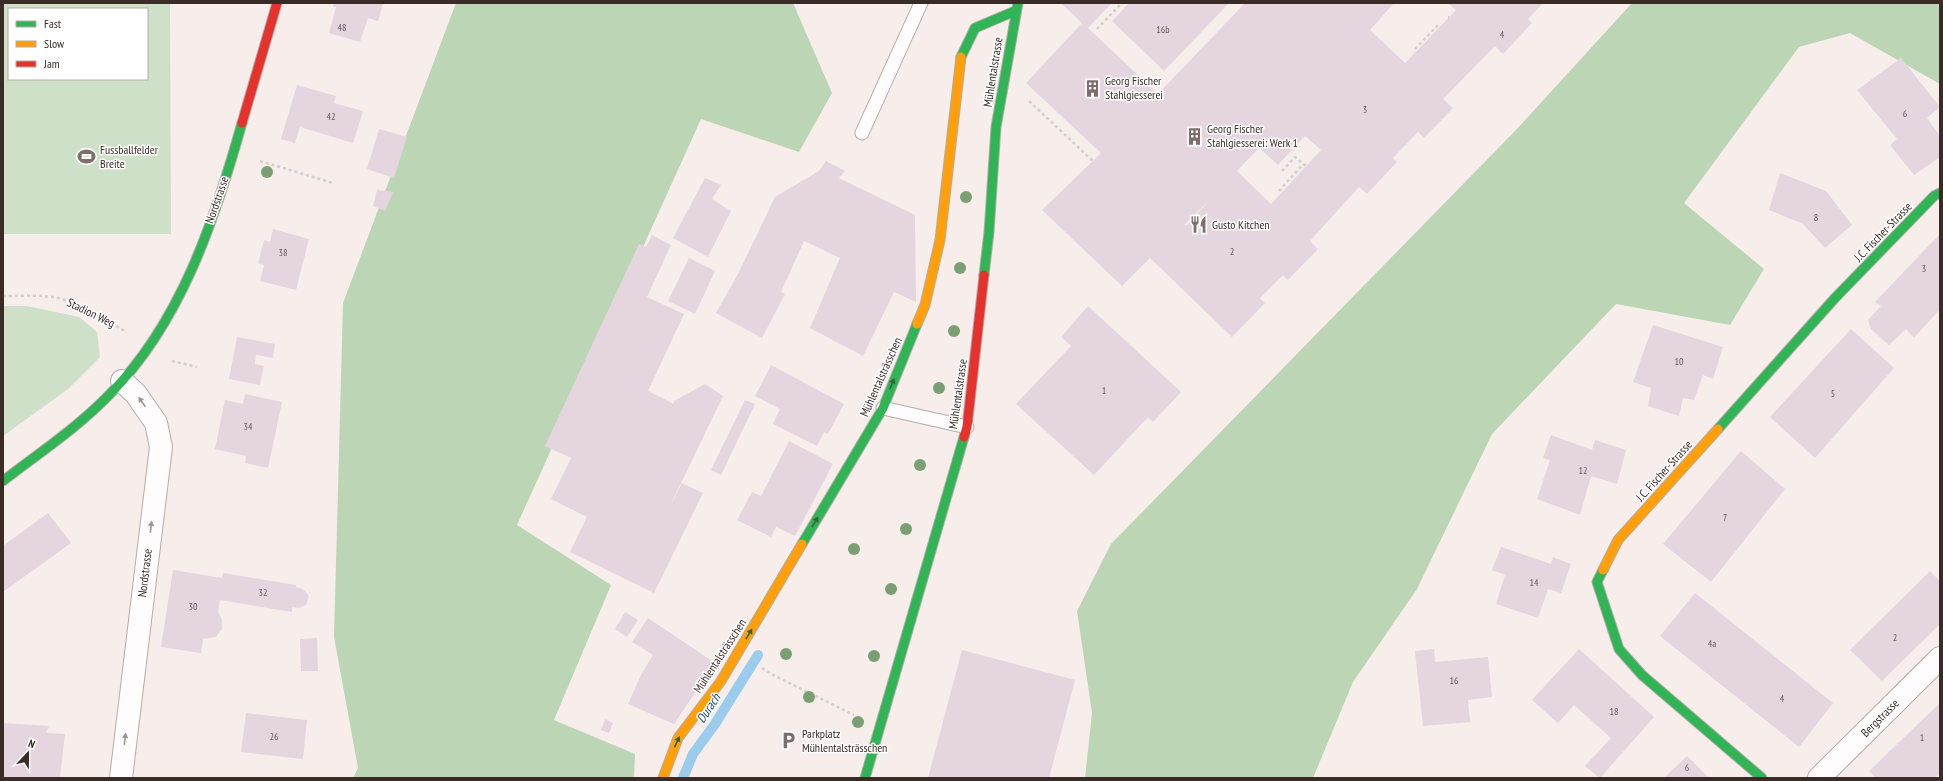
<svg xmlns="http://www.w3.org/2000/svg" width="1943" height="781" viewBox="0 0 1943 781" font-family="'PT Sans Narrow',sans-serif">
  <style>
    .green { fill: #cee0c7; fill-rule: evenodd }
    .forest { fill: #bcd6b5 }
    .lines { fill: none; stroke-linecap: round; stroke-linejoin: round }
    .stream { stroke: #9ccced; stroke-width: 10 }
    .building { fill: #e5d5de; fill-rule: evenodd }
    .lane-casing { stroke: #b6aba8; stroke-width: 15 }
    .street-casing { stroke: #b6aba8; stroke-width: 24 }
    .fast-casing { stroke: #b6aba8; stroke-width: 11 }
    .slow-casing { stroke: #b6aba8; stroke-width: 11 }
    .jam-casing { stroke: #b6aba8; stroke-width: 11 }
    .path { stroke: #d2cecc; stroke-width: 2.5; stroke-dasharray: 3 3; stroke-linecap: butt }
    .lane { stroke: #fefcfc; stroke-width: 13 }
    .street { stroke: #fefcfc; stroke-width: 22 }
    .fast { stroke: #30b455; stroke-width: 9 }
    .slow { stroke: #ff9f0a; stroke-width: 9 }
    .jam { stroke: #e5322d; stroke-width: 9 }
    .tree { fill: #799f73 }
    .oneway { fill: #366239 }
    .oneway2 { fill: #9c9491 }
    .labels { text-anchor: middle; stroke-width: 3; stroke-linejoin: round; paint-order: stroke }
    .number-label { font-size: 10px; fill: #655654 }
    .street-label { font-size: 12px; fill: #3a2b26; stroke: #fff }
    .poi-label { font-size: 12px; fill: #3a2b26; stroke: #fff; text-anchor: start }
    .water-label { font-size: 13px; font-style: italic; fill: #164d6e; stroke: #fff }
  </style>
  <rect width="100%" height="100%" fill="#f7eeeb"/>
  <g class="green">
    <path d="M3 3H170L171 234H3ZM9 9H147V79H9Z"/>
    <path d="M3 306H27L79 317 97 332 100 357 68 389 3 436Z"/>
  </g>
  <g class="forest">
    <path d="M456 3H793L832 93 799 152 701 119 517 525 611 585 554 720 635 754 634 778H353L358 768 334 637 343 303Z"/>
    <path d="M1632 3H1940V84L1850 33 1799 47 1684 203 1764 269 1730 325 1616 304 1492 434 1417 589 1353 682 1313 778H1085L1092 713 1077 611 1111 544 1515 131Z"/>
  </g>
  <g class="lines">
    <path class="stream" d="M683 778 693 754 715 724 758 655"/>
  </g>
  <g class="building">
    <path d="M334 3H383L378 21 368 18 360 42 329 33 336 7H333Z"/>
    <path d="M1061 3H1112L1088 28 1158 94 1245 3H1394L1370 30 1405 63 1456 10 1448 3H1543L1528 19 1532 23 1503 54 1495 46 1443 99 1453 108 1424 138 1418 132 1393 158 1397 162 1367 194 1359 187 1310 241 1318 249 1288 280 1283 275 1260 298 1265 303 1232 337 1150 258 1122 286 1042 210 1101 153 1026 83 1082 23ZM1305 136 1321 150 1271 204 1237 171 1259 148 1278 165ZM1208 202 1186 226 1185 225H1184Z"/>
    <path d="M1129 3H1229L1164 71 1112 21Z"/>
    <path d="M1901 58 1940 107 1927 118 1940 136V157L1914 175 1890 145 1897 139 1857 90Z"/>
    <path d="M297 85 336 96 334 103 363 111 353 143 300 127 295 143 281 139Z"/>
    <path d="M379 129 407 137 394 178 367 169Z"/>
    <path d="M826 161 845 171 839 178 915 215 916 302 894 292 863 356 810 328 840 258 804 241 781 292 785 294 762 338 716 313 739 272 775 197 819 171Z"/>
    <path d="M1780 173 1826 191 1852 225 1825 248 1803 224 1769 210Z"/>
    <path d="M705 178 721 185 712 199 731 211 708 257 673 238Z"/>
    <path d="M377 190 393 192 385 211 373 206Z"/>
    <path d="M273 229 309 239 296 290 260 281 264 265 258 263 264 240 270 242Z"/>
    <path d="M1940 234V309L1914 338 1906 329 1889 345 1871 329 1868 320 1881 306 1875 302Z"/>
    <path d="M652 235 671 245 647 297 684 314 648 391 674 404V401L705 384 723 396 669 508 682 483 703 493 654 593 570 552 587 517 551 499 571 458 545 446 639 244 646 247Z"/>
    <path d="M689 258 715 271 695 314 668 301Z"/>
    <path d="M1088 306 1181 392 1153 422 1148 417 1094 475 1016 404 1071 346 1061 337Z"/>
    <path d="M1653 325 1723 347 1713 379 1703 375 1694 400 1683 398 1679 416 1648 406 1651 388 1633 382Z"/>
    <path d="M1851 329 1894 368 1815 458 1770 417Z"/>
    <path d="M237 337 275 344 273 358 256 355 255 364 264 366 260 385 229 379Z"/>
    <path d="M771 365 844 404 828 434 824 432 817 446 773 424 780 409 755 396Z"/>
    <path d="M245 394 282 402 268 468 245 463 246 456 215 449 225 400 243 404Z"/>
    <path d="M745 400 755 404 721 475 711 470Z"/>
    <path d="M1551 435 1592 450 1595 440 1626 450 1617 484 1591 476 1580 515 1537 499 1550 460 1543 458Z"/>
    <path d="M789 441 833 464 795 536 776 527 771 537 737 520 752 492 761 496Z"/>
    <path d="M1741 451 1785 489 1711 582 1663 544Z"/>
    <path d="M48 513 71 543 3 592V546Z"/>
    <path d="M1501 547 1551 564 1553 557 1571 564 1561 593 1548 589 1538 618 1496 604 1505 575 1492 570Z"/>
    <path d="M173 570 222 578 223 573 296 585V587L303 589 309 596 306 605 299 608 292 607V612L220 600 218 612 222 620V628L216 637 203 639 201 653 161 647Z"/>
    <path d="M1930 571 1940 581V624L1882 681 1850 650Z"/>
    <path d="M1695 593 1833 703 1799 747 1660 636Z"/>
    <path d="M625 612 638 620 627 637 615 629Z"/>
    <path d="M648 618 715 663 674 724 628 704 641 675 653 655 632 642Z"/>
    <path d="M317 638 318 671H301L300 639Z"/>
    <path d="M1434 649 1435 662 1488 657 1492 697 1468 700 1470 722 1423 726 1415 651Z"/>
    <path d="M1579 649 1654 717 1600 778 1585 766 1611 738 1574 705 1558 723 1532 700Z"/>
    <path d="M962 650 1075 680 1049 778H928Z"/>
    <path d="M1940 703V773L1935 778H1876L1869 771Z"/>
    <path d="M246 713 307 720 303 759 241 752Z"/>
    <path d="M605 719 613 723 609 733 601 730Z"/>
    <path d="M3 723 49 726 46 733 65 734 60 778H3Z"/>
    <path d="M1687 756 1709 778H1664Z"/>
  </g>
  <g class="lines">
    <defs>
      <g id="lane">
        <path d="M862 133 921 3"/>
        <path d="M883 408 967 427"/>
      </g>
      <g id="street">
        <path d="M121 778 161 447 156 423 136 394 122 381"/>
        <path d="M1819 778 1940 658"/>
      </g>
      <g id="fast">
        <path d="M961 57 975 28 1015 11"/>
        <path d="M984 275 989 232 996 127 1018 3"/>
        <path d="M1718 429 1835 298 1934 196 1940 193"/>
        <path d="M3 481C39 453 77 428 109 395 181 323 215 219 242 123"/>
        <path d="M802 544 883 408 917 324"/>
        <path d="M1603 570 1597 582 1619 649 1642 675 1762 778"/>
        <path d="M865 778 964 437"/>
      </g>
      <g id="slow">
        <path d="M917 324 925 305 940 240 961 57"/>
        <path d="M1603 570 1618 540 1718 429"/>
        <path d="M663 778 678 738 721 681 802 544"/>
      </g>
      <g id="jam">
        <path d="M242 123 277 3"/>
        <path d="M964 437 967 427 984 275"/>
      </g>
    </defs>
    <use href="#lane" class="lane-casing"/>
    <use href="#street" class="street-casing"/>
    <use href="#fast" class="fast-casing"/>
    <use href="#slow" class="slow-casing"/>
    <use href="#jam" class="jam-casing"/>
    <g class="path">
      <path d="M1448 17H1449"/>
      <path d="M1097 29 1122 3"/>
      <path d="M1415 49 1440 23"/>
      <path d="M1029 101 1094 162"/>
      <path d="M260 161 333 183"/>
      <path d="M1282 171 1295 157 1306 166"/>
      <path d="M1279 191 1303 164"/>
      <path d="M3 296C22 296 43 294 62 299 84 305 105 320 125 331"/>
      <path d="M172 361 197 367"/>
      <path d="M762 668 775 676 854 715"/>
    </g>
    <use href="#lane" class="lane"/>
    <use href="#street" class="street"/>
    <use href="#fast" class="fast"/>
    <use href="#slow" class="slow"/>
    <use href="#jam" class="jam"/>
  </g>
  <g class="tree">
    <circle cx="267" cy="172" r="6"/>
    <circle cx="966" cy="197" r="6"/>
    <circle cx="960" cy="268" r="6"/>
    <circle cx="954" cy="331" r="6"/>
    <circle cx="939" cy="388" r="6"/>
    <circle cx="920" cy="465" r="6"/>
    <circle cx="906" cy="529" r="6"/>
    <circle cx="854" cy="549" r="6"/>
    <circle cx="891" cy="589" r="6"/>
    <circle cx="786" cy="654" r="6"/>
    <circle cx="874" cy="656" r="6"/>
    <circle cx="809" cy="697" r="6"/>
    <circle cx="858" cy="722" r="6"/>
  </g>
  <defs><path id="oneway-solid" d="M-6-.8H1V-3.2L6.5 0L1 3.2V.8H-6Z"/></defs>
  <g class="oneway">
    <use href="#oneway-solid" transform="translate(892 384) rotate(-68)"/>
    <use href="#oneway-solid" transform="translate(815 522) rotate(-59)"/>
    <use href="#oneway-solid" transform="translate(749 634) rotate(-59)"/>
    <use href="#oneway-solid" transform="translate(677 742) rotate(-65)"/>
  </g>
  <g class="oneway2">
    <use href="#oneway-solid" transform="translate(142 402) rotate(-125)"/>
    <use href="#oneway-solid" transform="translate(151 527) rotate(-83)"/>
    <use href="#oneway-solid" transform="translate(125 739) rotate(-83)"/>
  </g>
  <defs>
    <symbol id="building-bare" viewBox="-9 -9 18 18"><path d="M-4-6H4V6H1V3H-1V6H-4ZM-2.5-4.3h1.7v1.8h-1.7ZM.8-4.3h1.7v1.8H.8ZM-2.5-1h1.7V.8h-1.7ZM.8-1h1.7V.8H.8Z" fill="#7c6f6b" stroke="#fff" stroke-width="2.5" paint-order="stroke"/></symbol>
    <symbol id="stadium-bare" viewBox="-9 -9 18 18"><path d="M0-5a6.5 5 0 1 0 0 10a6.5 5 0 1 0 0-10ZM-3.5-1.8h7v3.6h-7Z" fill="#7c6f6b" stroke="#fff" stroke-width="2.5" paint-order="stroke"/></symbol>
    <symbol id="restaurant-bare" viewBox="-9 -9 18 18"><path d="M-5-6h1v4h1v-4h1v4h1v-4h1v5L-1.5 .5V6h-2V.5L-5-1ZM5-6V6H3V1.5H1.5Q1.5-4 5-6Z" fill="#7c6f6b" stroke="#fff" stroke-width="2.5" paint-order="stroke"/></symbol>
    <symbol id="parking-bare" viewBox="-9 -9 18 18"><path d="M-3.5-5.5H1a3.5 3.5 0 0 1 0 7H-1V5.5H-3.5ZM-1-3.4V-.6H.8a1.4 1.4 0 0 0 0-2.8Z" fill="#7c6f6b" stroke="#fff" stroke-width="2.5" paint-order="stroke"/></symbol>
  </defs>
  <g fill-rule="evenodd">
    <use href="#building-bare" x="1080" y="76" width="25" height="25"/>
    <use href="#building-bare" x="1182" y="124" width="25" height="25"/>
    <use href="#stadium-bare" x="74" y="144" width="25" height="25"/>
    <use href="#restaurant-bare" x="1186" y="212" width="25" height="25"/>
    <use href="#parking-bare" x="776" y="728" width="25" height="25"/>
  </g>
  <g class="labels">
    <g class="number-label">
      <text x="342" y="31">48</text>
      <text x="1163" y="33">16b</text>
      <text x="1502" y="38">4</text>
      <text x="1365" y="113">3</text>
      <text x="1905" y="117">6</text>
      <text x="331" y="120">42</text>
      <text x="1816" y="221">8</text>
      <text x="1232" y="255">2</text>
      <text x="283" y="256">38</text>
      <text x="1924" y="272">3</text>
      <text x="1679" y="365">10</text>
      <text x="1104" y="394">1</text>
      <text x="1833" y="397">5</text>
      <text x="248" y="430">34</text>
      <text x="1583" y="474">12</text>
      <text x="1725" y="521">7</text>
      <text x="1534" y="586">14</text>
      <text x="263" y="596">32</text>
      <text x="193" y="610">30</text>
      <text x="1895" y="641">2</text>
      <text x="1712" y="647">4a</text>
      <text x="1454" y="684">16</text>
      <text x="1782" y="702">4</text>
      <text x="1614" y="715">18</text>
      <text x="274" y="740">26</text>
      <text x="1922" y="741">1</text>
      <text x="1687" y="771">6</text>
    </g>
    <g class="street-label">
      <text transform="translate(993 72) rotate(-81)" y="4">Mühlentalstrasse</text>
      <text transform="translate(217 200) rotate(-71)" y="4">Nordstrasse</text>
      <text transform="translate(1883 232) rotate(-46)" y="4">J.C. Fischer-Strasse</text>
      <text transform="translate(91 313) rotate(26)" y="4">Stadion Weg</text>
      <text transform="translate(881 377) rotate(-66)" y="4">Mühlentalsträsschen</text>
      <text transform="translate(958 394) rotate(-82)" y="4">Mühlentalstrasse</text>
      <text transform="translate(1664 471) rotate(-48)" y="4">J.C. Fischer-Strasse</text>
      <text transform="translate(145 573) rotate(-83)" y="4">Nordstrasse</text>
      <text transform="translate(720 656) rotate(-57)" y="4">Mühlentalsträsschen</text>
      <text transform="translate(1880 718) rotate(-45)" y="4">Bergstrasse</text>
    </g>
    <g class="poi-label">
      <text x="1105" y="85">Georg Fischer<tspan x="1105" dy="14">Stahlgiesserei</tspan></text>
      <text x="1207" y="133">Georg Fischer<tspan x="1207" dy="14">Stahlgiesserei: Werk 1</tspan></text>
      <text x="100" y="154">Fussballfelder<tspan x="100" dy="14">Breite</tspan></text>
      <text x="1212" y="229">Gusto Kitchen</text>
      <text x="802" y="738">Parkplatz<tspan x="802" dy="14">Mühlentalsträsschen</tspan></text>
    </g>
    <g class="water-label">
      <text transform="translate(708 708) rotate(-57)" y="5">Durach</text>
    </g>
  </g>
  <rect width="1943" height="781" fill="none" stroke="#3a2b26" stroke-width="8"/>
  <rect x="8" y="8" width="140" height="72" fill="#ffffff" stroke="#b0aaa8"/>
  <rect x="16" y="21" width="20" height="6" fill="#30b455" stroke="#b0aaa8"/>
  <text x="44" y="28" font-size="12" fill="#3a2b26">Fast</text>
  <rect x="16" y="41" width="20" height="6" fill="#ff9f0a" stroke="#b0aaa8"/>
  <text x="44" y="48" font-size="12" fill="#3a2b26">Slow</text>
  <rect x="16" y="61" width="20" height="6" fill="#e5322d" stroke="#b0aaa8"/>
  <text x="44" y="68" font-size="12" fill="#3a2b26">Jam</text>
  <g transform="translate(28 753) rotate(22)" stroke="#ffffff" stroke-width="3" paint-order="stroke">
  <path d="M0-3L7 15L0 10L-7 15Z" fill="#3a2b26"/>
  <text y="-6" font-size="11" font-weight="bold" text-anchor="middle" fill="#3a2b26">N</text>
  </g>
</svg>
